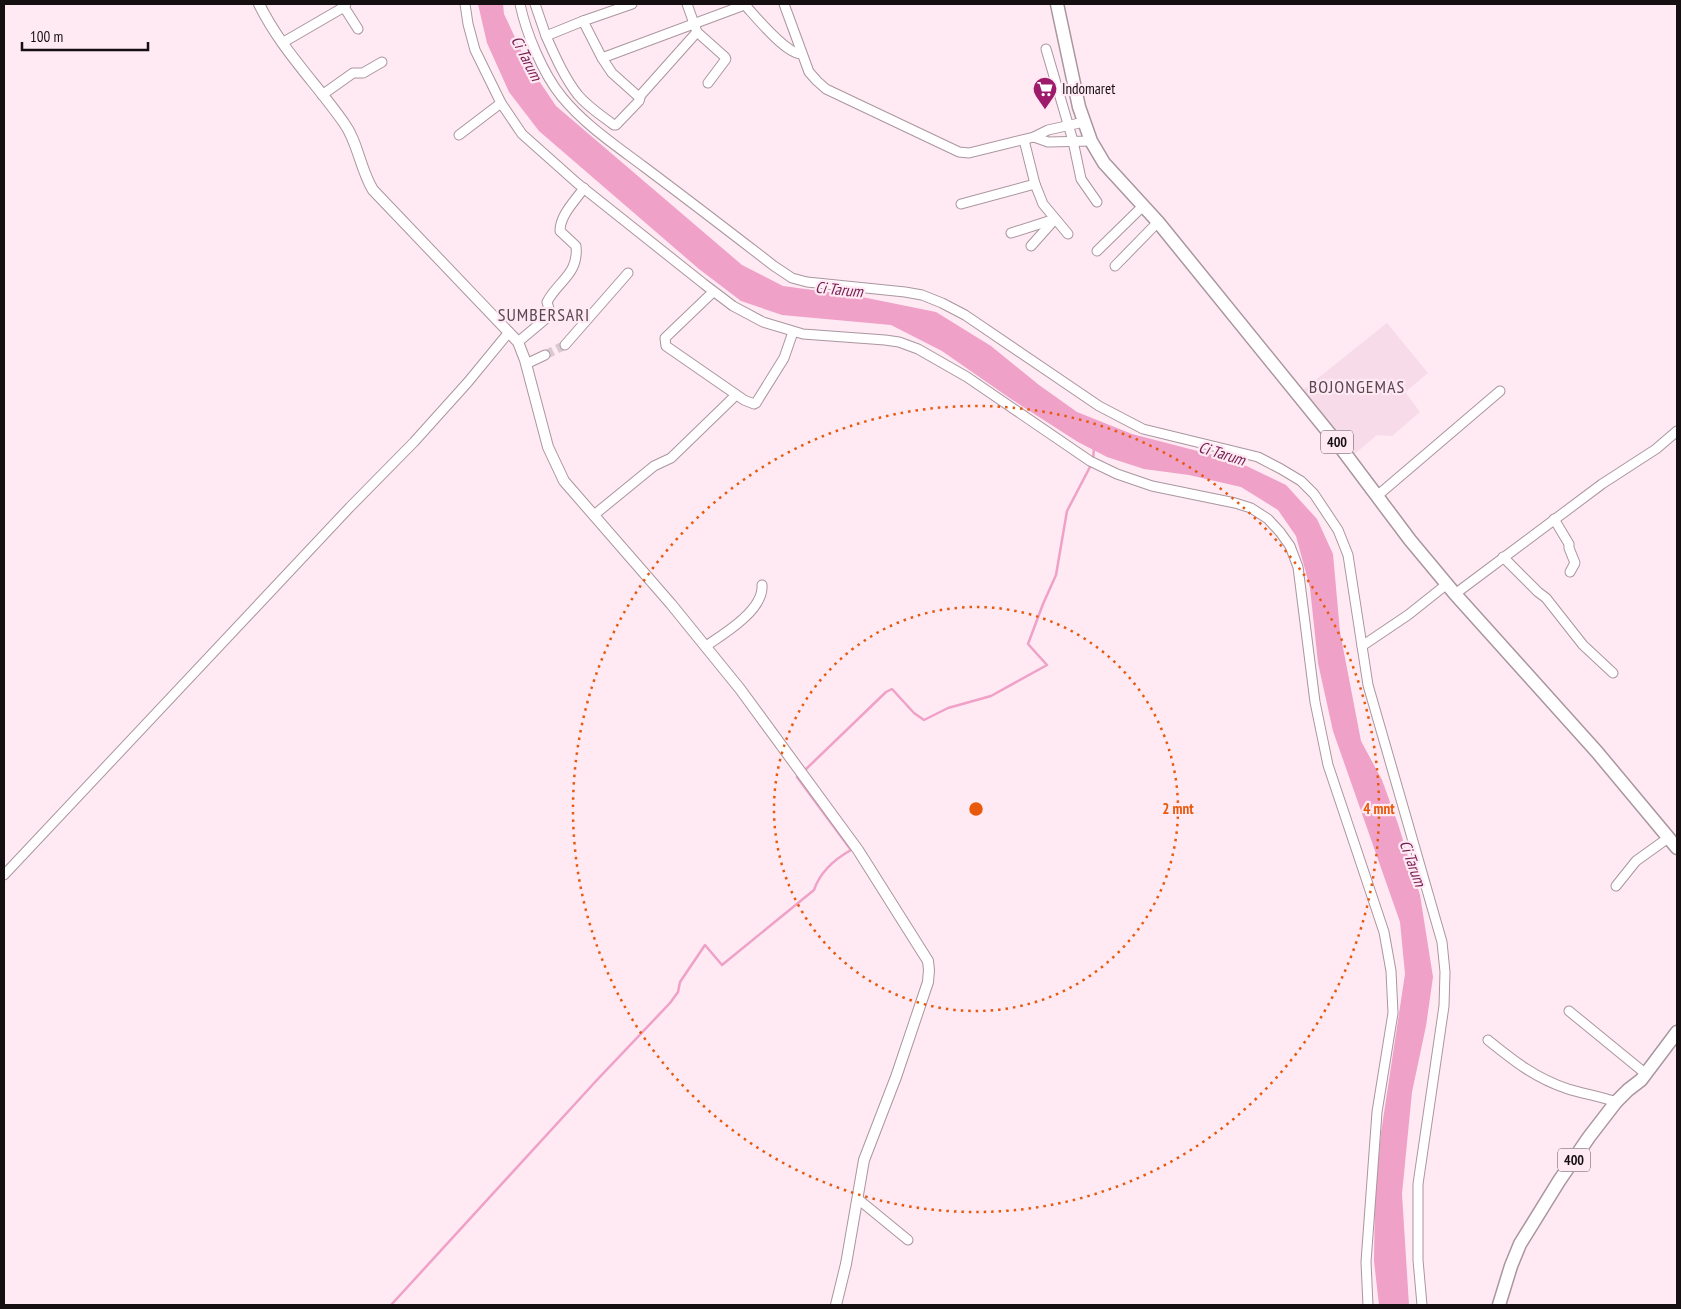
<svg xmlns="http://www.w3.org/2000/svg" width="1681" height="1309" viewBox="0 0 1681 1309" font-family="'PT Sans Narrow',sans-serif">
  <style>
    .built { fill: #f7dbe8 }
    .water { fill: #efa1c8 }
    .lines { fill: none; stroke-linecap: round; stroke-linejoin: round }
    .stream { stroke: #efa1c8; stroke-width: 2.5 }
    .minor-tunnel { stroke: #dcc8d1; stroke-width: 9; stroke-dasharray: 9 4.5; stroke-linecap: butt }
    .minor-casing { stroke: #aa969f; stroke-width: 11 }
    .tertiary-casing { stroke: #aa969f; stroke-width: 12 }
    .primary-casing { stroke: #aa969f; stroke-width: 15 }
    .minor { stroke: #fff; stroke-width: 9 }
    .tertiary { stroke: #fff; stroke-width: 10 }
    .primary { stroke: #fff; stroke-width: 12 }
    .ring { fill: none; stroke: #e8590c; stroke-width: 2.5; stroke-dasharray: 2.5 5 }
    .labels { text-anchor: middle; stroke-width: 4.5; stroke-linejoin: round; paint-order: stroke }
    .shield { fill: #ffe9f3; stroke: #5c5056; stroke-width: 1 }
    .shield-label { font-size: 14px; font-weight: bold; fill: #160f12 }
    .poi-label { font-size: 15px; fill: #160f12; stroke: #ffe9f3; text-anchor: start }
    .water-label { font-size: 16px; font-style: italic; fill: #751d51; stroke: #ffe9f3 }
    .quarter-label { font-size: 18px; letter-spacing: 1px; fill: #5a4851; stroke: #ffe9f3 }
    .centre { fill: #e8590c; stroke: #ffe9f3; stroke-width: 2.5 }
    .ring-label { font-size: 15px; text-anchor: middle; font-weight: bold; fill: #e8590c; stroke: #ffe9f3; stroke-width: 4.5; stroke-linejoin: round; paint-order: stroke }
  </style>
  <rect width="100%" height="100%" fill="#ffe9f3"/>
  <path class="built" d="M1387 323 1428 373 1405 392 1420 412 1392 436 1377 435 1353 455 1302 391Z"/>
  <path class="water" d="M478 4H503L504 14 527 63 556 106 742 265 783 286 857 296 936 312 991 346 1039 385 1077 412 1132 434 1236 461 1286 485 1317 519 1333 554 1340 632 1361 741 1382 780 1398 824 1420 895 1433 977 1426 1026 1412 1092 1402 1194 1409 1305H1379L1374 1261 1375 1197 1381 1133 1405 974 1400 922 1333 731 1318 663 1310 588 1296 536 1278 510 1241 487 1189 475 1144 469 1107 457 1078 442 1011 399 942 351 891 325 782 315 741 301 699 269 539 131 509 92 487 43Z"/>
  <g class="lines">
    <g class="stream">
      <path d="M1093 460 1094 448"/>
      <path d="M804 771 886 692 892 689 914 713 924 720 948 708 991 696 1047 665 1028 644 1043 604 1056 575 1067 511 1091 465"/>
      <path d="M391 1305 596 1081 670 1003 678 992 680 982 705 945 722 965 814 890C820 872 835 859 851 850L797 777 800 774"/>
    </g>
    <path class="minor-tunnel" d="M545 355 565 345"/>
    <defs>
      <g id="minor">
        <path d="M465 4 468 24 475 50 501 103 522 134 577 183 704 284 733 306 763 322 803 334 885 340 899 342 918 349 967 377 1090 461 1117 474 1152 486 1235 503 1251 508 1268 519 1280 532 1290 546 1298 567 1315 702 1328 765 1384 932 1391 971 1393 1013 1377 1112 1366 1262 1368 1305"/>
        <path d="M520 4C526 33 543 74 562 97 584 124 615 145 643 166 687 199 730 232 774 266L792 278 807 282 905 292 922 295 942 303 965 315 1099 406 1143 429 1258 457 1281 469 1301 481 1314 494 1338 530 1348 555 1368 685 1442 942 1445 972 1444 1006 1418 1184V1260L1422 1305"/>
        <path d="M535 4 546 36"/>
        <path d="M784 4 809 72 817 81 826 89 959 152 969 153 1034 137"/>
        <path d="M745 5C756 17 785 53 801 54"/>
        <path d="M344 7 358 29"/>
        <path d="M583 21 602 58 612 73 640 98 639 101 616 125H614C602 116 588 107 578 95 564 77 555 56 546 36Z"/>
        <path d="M583 21 632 4"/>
        <path d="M697 32 725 57 726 59 708 83"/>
        <path d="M282 43 344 7 346 4"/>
        <path d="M1046 49 1073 141 1081 179 1097 202"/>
        <path d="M602 58 747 4"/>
        <path d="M322 95 353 73H363L382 62"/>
        <path d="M639 97 697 32 687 4"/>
        <path d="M1084 122 1048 130 1034 137 1048 142 1091 141"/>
        <path d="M459 135 501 103"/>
        <path d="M1024 140 1035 184 1043 204 1068 234"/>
        <path d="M961 204 1035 184"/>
        <path d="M1011 233 1055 219"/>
        <path d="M1031 246 1055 219"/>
        <path d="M1097 251 1143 206"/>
        <path d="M1115 266 1158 222"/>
        <path d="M713 292 665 338 666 346 744 400 754 404 756 403 784 358 793 332"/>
        <path d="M518 342 549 316 550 312 547 302C558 281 579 274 576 246L560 231C560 215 575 201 584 188"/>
        <path d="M565 345 628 273"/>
        <path d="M526 364 545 355"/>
        <path d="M1377 496 1500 391"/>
        <path d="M594 515 654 466 671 458 736 395"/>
        <path d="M1554 519 1569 544V548L1575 563 1570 572"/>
        <path d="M1503 557 1538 592 1546 598 1583 645 1613 673"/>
        <path d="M1455 594 1602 484 1656 449 1677 431"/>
        <path d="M706 646C724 634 764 610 762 585"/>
        <path d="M1362 646 1408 615 1447 584"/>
        <path d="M4 875 350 507 414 442 468 382 509 332"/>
        <path d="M1616 886 1636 861 1668 838"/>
        <path d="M1569 1011 1646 1074"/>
        <path d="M1488 1040C1514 1061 1535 1078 1568 1089 1584 1094 1600 1096 1616 1102"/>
        <path d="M858 1199 908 1240"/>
      </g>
      <path id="tertiary" d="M259 4C281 49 316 83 344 123 358 142 360 169 373 190L518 342 525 360 548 447 564 481 671 604 740 689 858 850 928 961 929 970 928 982 896 1077 864 1160 846 1264 836 1305"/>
      <g id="primary">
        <path d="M1057 4 1079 107 1091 141 1104 163 1158 222 1338 444 1410 540 1455 594 1597 752 1677 848"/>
        <path d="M1499 1305 1511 1266 1520 1244 1559 1181 1589 1137 1616 1102 1628 1090 1641 1080 1677 1032"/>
      </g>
    </defs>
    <use href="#minor" class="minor-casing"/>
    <use href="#tertiary" class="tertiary-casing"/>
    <use href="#primary" class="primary-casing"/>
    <use href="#minor" class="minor"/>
    <use href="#tertiary" class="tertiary"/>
    <use href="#primary" class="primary"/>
  </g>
  <g class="ring">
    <circle cx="976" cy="809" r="202"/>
    <circle cx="976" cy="809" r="403"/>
  </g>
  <defs>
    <symbol id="supermarket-pin" viewBox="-11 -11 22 30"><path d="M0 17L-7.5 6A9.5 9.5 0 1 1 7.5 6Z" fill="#9e1b6c" stroke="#ffe9f3"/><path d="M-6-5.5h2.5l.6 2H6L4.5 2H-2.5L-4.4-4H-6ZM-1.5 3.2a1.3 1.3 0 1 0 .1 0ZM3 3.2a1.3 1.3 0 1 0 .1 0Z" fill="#fff"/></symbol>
  </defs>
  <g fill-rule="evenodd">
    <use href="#supermarket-pin" x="1031" y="75" width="28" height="38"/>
  </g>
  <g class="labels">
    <g class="shield">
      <rect x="1321" y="430.5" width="32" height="23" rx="4"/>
      <rect x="1558" y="1148.5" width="32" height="23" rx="4"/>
    </g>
    <g class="shield-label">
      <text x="1337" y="447">400</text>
      <text x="1574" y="1165">400</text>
    </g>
    <g class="poi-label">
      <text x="1062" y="94">Indomaret</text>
    </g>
    <g class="water-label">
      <text transform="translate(527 58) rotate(63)" y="6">Ci Tarum</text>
      <text transform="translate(839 289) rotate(6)" y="6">Ci Tarum</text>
      <text transform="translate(1222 453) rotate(17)" y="6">Ci Tarum</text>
      <text transform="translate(1413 863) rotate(70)" y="6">Ci Tarum</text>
    </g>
    <g class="quarter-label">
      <text x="544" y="321">SUMBERSARI</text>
      <text x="1357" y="393">BOJONGEMAS</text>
    </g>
  </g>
  <circle cx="976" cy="809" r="8" class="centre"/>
  <g class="ring-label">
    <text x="1178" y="814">2 mnt</text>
    <text x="1379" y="814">4 mnt</text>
  </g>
  <rect width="1681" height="1309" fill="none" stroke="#160f12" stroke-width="10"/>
  <path d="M22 42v8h126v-8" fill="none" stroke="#160f12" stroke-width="2.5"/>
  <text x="30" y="42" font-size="15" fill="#160f12" stroke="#ffe9f3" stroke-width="4" paint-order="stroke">100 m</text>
</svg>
